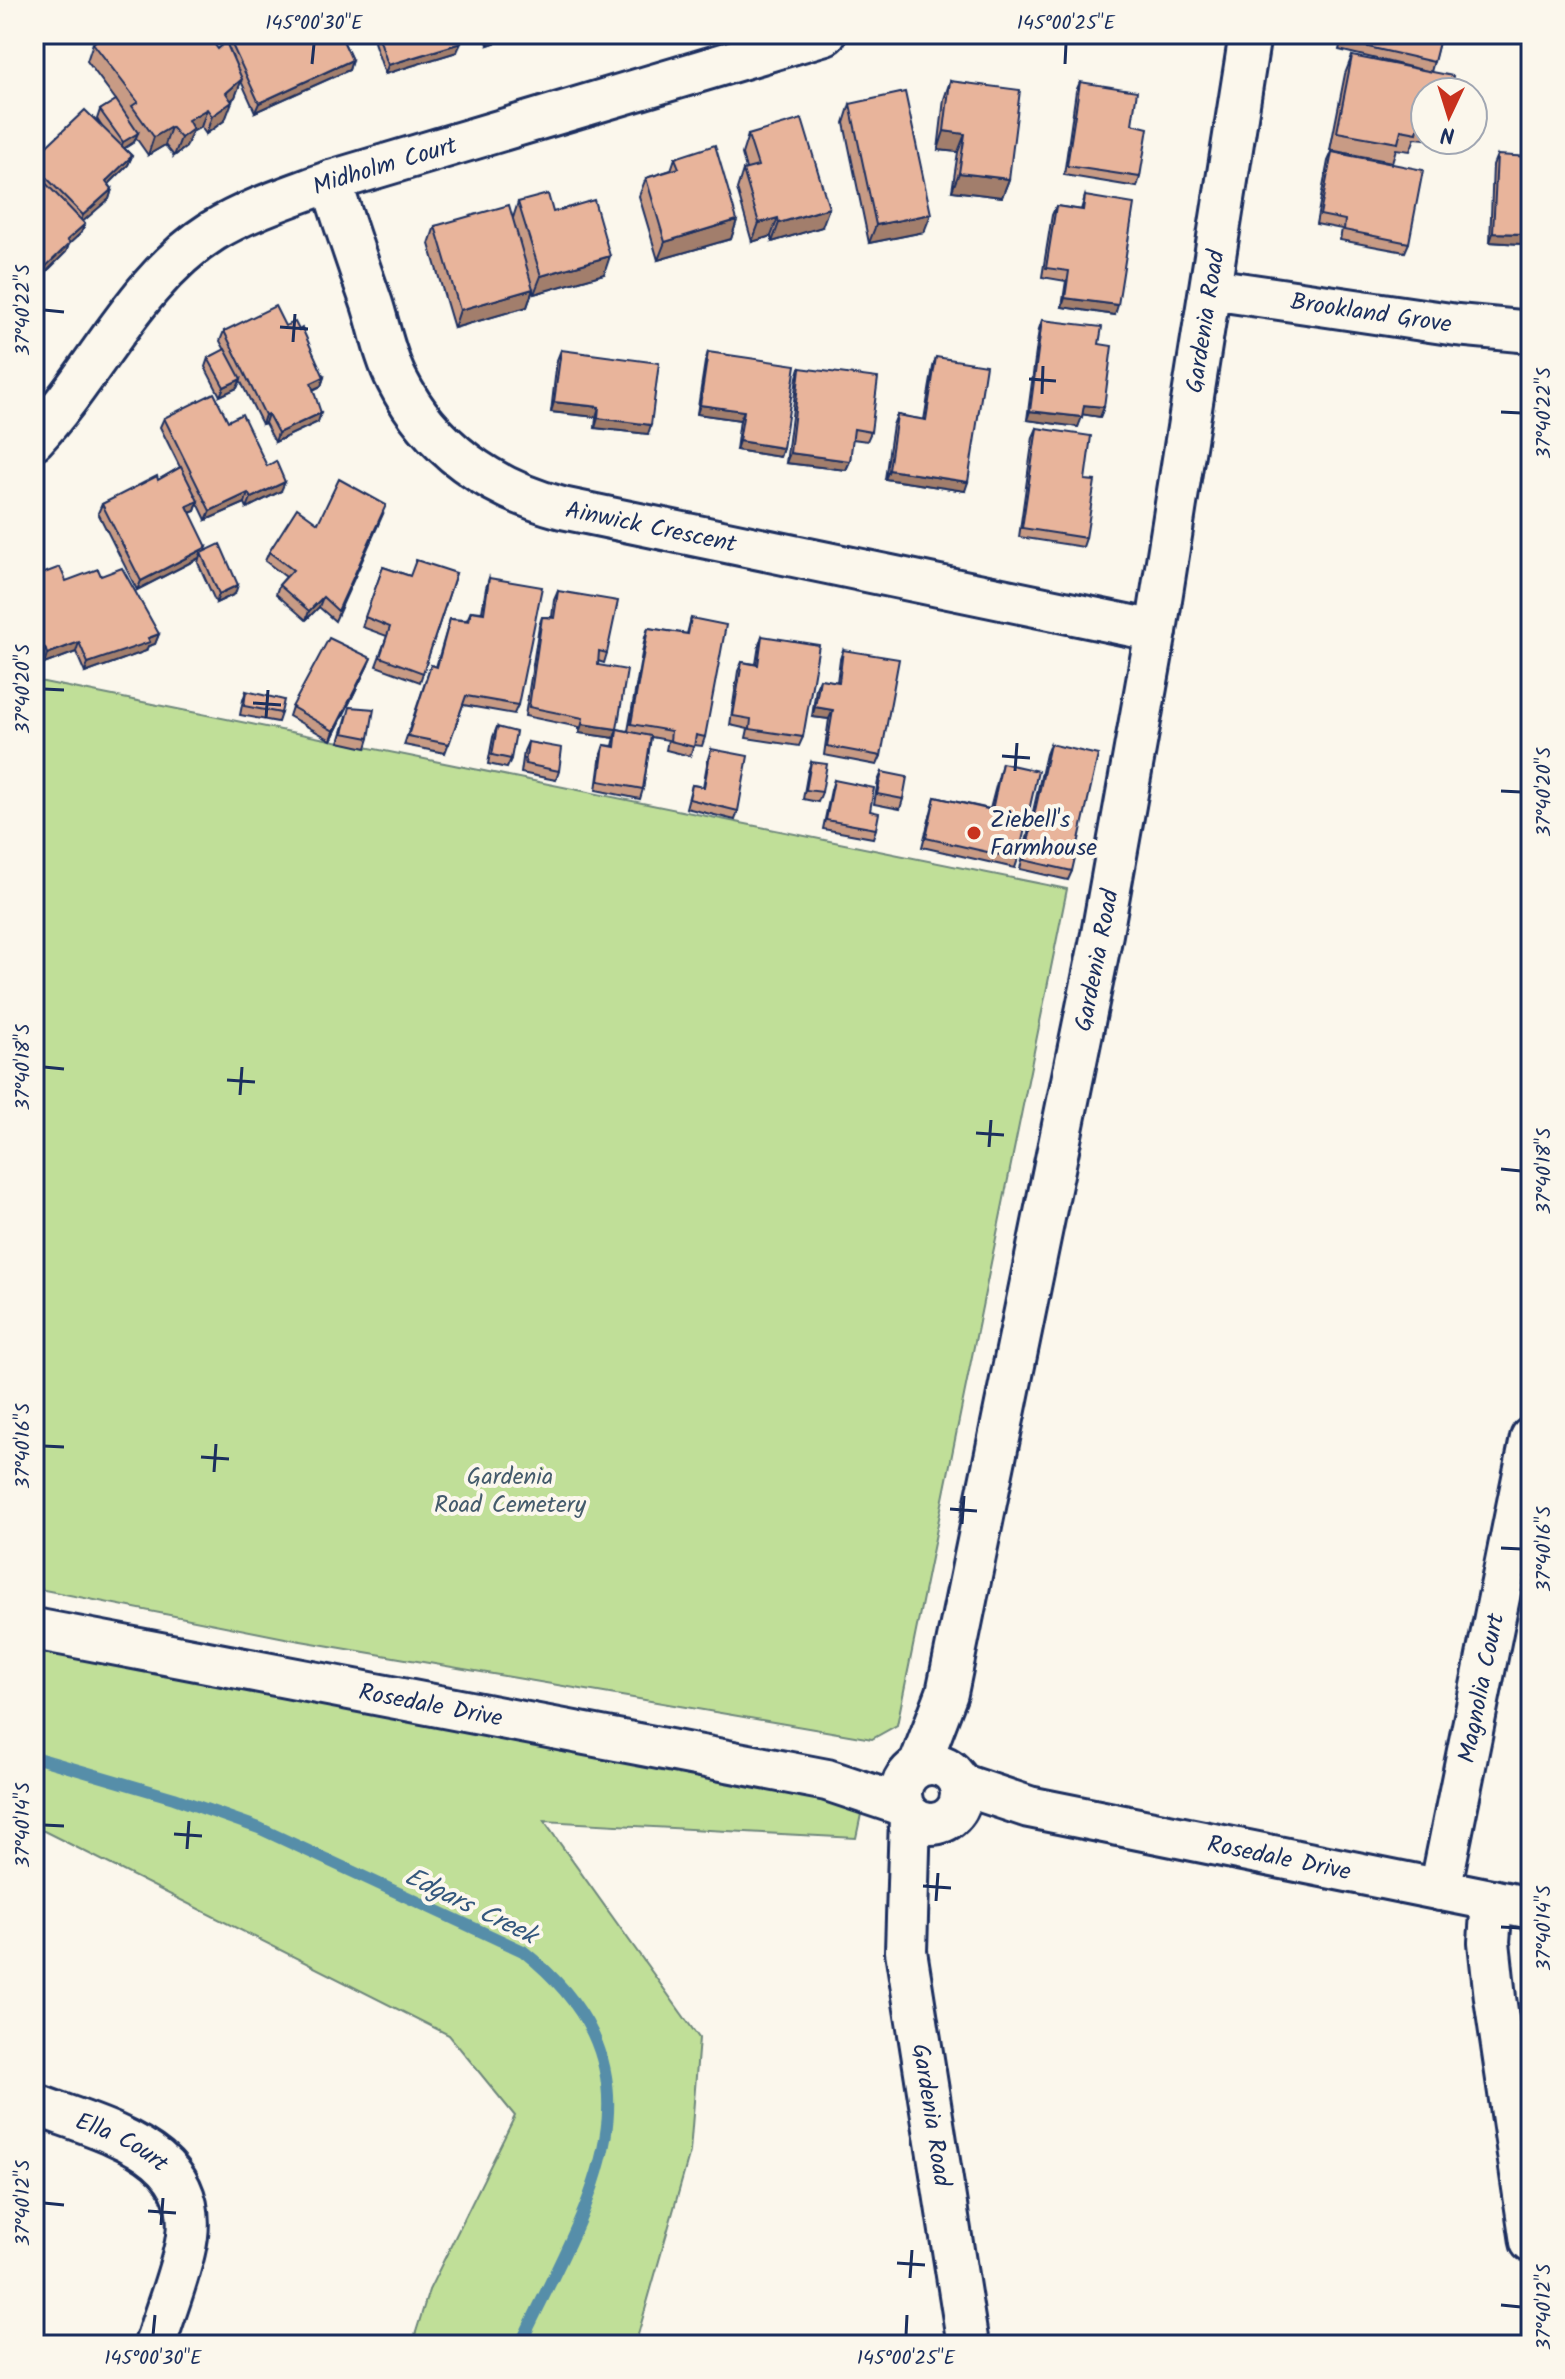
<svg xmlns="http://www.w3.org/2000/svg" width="1565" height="2379" viewBox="0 0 1565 2379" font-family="Kalam,sans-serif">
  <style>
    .green { fill: #c0df98; stroke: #6e877b; stroke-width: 2 }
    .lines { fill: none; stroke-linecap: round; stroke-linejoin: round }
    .stream { stroke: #578ea9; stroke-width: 12 }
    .minor-casing { stroke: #1b2f5e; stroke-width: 46 }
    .minor { stroke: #fbf7ec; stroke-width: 40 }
    .wall { fill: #c89b85; stroke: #1b2f5e; stroke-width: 2 }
    .shaded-wall { fill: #a27e6c; stroke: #1b2f5e; stroke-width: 2 }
    .building { fill: #e8b49b; stroke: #1b2f5e; stroke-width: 2 }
    .ticks { fill: none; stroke: #1b2f5e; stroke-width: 3 }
    .poi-dot { fill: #c8321e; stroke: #fbf7ec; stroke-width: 3 }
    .labels { text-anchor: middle; stroke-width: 8; stroke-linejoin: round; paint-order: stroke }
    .street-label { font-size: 24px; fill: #1b2f5e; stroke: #fbf7ec }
    .poi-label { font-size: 24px; fill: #1b2f5e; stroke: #fbf7ec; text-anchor: start }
    .park-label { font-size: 24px; fill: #445b6c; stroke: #fbf7ec }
    .water-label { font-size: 26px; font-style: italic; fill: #34577d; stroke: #fbf7ec }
    .neatline { fill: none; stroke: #1b2f5e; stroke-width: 3 }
    .ticks-label { font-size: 20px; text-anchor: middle; fill: #1b2f5e }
  </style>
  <rect width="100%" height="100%" fill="#fbf7ec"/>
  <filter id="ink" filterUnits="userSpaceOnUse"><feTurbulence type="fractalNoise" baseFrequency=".0125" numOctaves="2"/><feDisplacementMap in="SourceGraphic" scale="16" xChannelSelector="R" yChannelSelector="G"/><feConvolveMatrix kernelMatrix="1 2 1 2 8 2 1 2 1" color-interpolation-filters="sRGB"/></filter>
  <g filter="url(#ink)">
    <g class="green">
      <path d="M34 680 1067 889 897 1725 872 1739 295 1640 34 1588Z"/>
      <path d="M34 1648 864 1800 856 1838 544 1821 699 2038 690 2152 635 2345H412L429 2290 515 2116 449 2035 44 1831 34 1830Z"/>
    </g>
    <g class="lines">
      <path class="stream" d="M34 1757 174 1798 259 1828 523 1951C678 2074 587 2203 520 2345"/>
      <defs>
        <g id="minor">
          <path id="s1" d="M331 181C344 223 358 264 372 304 380 329 385 357 397 380 431 448 491 489 562 508L1156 631"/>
          <path id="s2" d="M1211 289 1457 325 1531 332"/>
          <path id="s3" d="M34 439C95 374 136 280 213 231 249 209 292 196 331 181L825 34"/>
          <path id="s4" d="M34 1629 827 1780 902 1805"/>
          <circle cx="931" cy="1794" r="30"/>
          <path id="s5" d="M919 1766 947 1693 1102 934 1156 631 1250 34"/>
          <path id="s6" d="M960 1784 1029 1807 1531 1908"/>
          <path id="s7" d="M910 1817 906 1951 968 2345"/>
          <path id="s8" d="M1440 1890 1531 1438"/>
          <path d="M1492 1900 1489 1942 1495 1998 1531 2242"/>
          <path id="s9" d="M34 2104C105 2132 209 2151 184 2252 177 2283 164 2314 155 2345"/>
        </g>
      </defs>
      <use href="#minor" class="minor-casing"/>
      <use href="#minor" class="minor"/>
    </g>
    <g class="wall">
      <path d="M220 34H340L352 60 349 70 255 112 241 81 235 97 231 101 225 120 206 134 201 127 192 132 186 147 174 156 165 145 148 155 136 138 134 142 124 148 132 156 128 165 109 184 112 189 109 199 82 221 85 224 81 233 69 244 66 252 34 284V158L102 127 97 119 100 110 116 100 87 61 93 43 218 49 224 44Z"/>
      <path d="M377 34H458L457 52 385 74 374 42Z"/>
      <path d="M485 34H510L509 38 488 45Z"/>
      <path d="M1343 34H1441L1431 72 1339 50Z"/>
      <path d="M1529 34H1531V79L1522 78Z"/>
      <path d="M1352 56 1425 92V139L1415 138 1410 151 1396 149 1392 162 1330 150 1345 74Z"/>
      <path d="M950 81 1009 179 1002 197 952 191 958 152 938 150 944 99Z"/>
      <path d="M1080 82 1132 124 1140 177 1137 187 1064 175 1076 91Z"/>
      <path d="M850 104 924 232 869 243 844 123Z"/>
      <path d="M748 135 822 227 772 242 771 236 752 242 737 189 743 170 746 169 742 154Z"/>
      <path d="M1332 152 1409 243 1405 252 1340 240 1342 229 1316 224 1328 161Z"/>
      <path d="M1497 155 1525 229 1521 244 1490 242 1493 165Z"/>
      <path d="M675 158 737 220 731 239 658 260 639 196 646 178 671 170Z"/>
      <path d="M1085 196 1115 315 1062 307 1066 281 1042 277 1052 215 1056 206 1081 210Z"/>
      <path d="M518 202 553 212 604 274 534 294 533 290 527 307 454 328 429 244 435 226 513 218Z"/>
      <path d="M1042 320 1099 344 1104 407 1100 417 1082 414 1078 427 1027 420 1039 329Z"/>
      <path d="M285 326 324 377 321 386 313 390 318 422 275 442 265 423 262 424 240 380 237 388 220 396 205 367 208 358 225 350 220 341 224 331Z"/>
      <path d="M561 350 648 434 595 428 596 417 551 412 557 360Z"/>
      <path d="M708 352 783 448 780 457 736 450 740 420 697 414 705 362Z"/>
      <path d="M936 357 965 491 885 479 893 425 897 415 924 420 933 367Z"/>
      <path d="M800 368 871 432 867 441 852 439 850 461 846 470 786 463 797 377Z"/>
      <path d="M164 418 228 421 267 466 281 491 247 508 245 503 206 520 198 503 195 511 190 513 206 551 235 594 216 603 198 563 199 558 137 590 98 513 102 504 158 480 180 467 160 427Z"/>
      <path d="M1037 428 1085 480 1086 538 1083 547 1019 537 1033 437Z"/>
      <path d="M383 514 335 621 319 607 306 620 276 594 279 585 286 577 265 561 269 552 318 523Z"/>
      <path d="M383 567 410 576 456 573 420 682 376 666 387 636 362 627Z"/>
      <path d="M101 576 159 634 155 644 148 646 146 651 85 673 76 652 44 664 43 660 37 681 34 680V577L66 581Z"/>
      <path d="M489 578 518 705 514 714 463 705 445 753 404 745 431 665 436 667 450 619 467 620 471 611 482 612 486 588Z"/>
      <path d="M558 591 607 653 604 663 598 661V665L617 729 614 738 579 733V727L525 716 539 626 542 617H552L554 600Z"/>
      <path d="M691 618 705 737 702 746 694 745 690 756 666 750 668 740 651 737 643 789 640 799 596 790 601 754 604 745 613 746 617 729 628 731 645 637 648 628 687 634Z"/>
      <path d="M762 636 803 737 799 746 746 738 748 729 730 725 738 671 742 662 756 664 759 645Z"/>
      <path d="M843 650 881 756 877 765 824 755 829 719 812 717 816 688 820 679 837 682 840 659Z"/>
      <path d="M367 667 331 740 289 716 292 707Z"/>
      <path d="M246 691 281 713 278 722 240 715 243 700Z"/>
      <path d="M347 716 369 738 366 748 339 742Z"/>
      <path d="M497 727 511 759 507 768 488 764 493 737Z"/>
      <path d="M528 742 559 771 556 780 521 773 524 751Z"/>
      <path d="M1050 744 1072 871 1068 880 1020 869 1046 754Z"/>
      <path d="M711 749 738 811 735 820 686 808 692 785 703 787 708 759Z"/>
      <path d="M811 762 822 792 818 802 803 799 808 771Z"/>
      <path d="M1002 763 1018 859 1015 868 922 847 935 797 990 809Z"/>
      <path d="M882 772 903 799 900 809 874 804 878 781Z"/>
      <path d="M834 780 870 811 876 829 873 838 823 829 831 790Z"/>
    </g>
    <g class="shaded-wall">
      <path d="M496 34H510L509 38 488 45 492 35Z"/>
      <path d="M461 43 457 52 385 74 388 65Z"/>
      <path d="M352 60 349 70 255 112 259 103Z"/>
      <path d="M242 79 235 97 225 106 232 102 225 120 206 134 212 116 226 93Z"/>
      <path d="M207 109 201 127 192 132 186 147 174 156 188 120Z"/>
      <path d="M171 127 165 145 148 155 154 137Z"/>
      <path d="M944 131 965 134 958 152 938 150Z"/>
      <path d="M138 133 134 142 120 151 123 142Z"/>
      <path d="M132 156 128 165 103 190 106 181Z"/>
      <path d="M959 173 1009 179 1002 197 952 191Z"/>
      <path d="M112 189 109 199 80 224 83 215Z"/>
      <path d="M829 208 822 227 772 242 779 223Z"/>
      <path d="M931 214 924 232 869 243 876 225Z"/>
      <path d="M778 218 771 236 752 242 759 223Z"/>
      <path d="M1526 219 1531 220V229H1522Z"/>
      <path d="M737 220 731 239 658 260 665 242Z"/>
      <path d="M85 224 81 233 69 244 66 252 34 284V278L67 240Z"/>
      <path d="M1493 233 1525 234 1521 244 1490 242Z"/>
      <path d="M610 256 604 274 534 294 541 276Z"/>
      <path d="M533 289 527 307 454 328 460 310Z"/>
      <path d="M1065 298 1118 305 1115 315 1062 307Z"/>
      <path d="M324 377 321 386 307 392 311 383Z"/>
      <path d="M241 379 237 388 220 396 224 387Z"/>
      <path d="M554 402 599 407 596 417 551 412Z"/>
      <path d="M700 405 744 411 740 420 697 414Z"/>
      <path d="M1084 405 1104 407 1100 417 1080 414Z"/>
      <path d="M1030 411 1082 417 1078 427 1027 420Z"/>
      <path d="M321 413 318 422 275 442 278 433Z"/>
      <path d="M268 414 265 423 262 424 265 415Z"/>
      <path d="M598 418 651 425 648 434 595 428Z"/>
      <path d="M739 441 783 448 780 457 736 450Z"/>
      <path d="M790 453 850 461 846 470 786 463Z"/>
      <path d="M889 470 968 482 965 491 885 479Z"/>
      <path d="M285 482 281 491 247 508 251 498Z"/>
      <path d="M248 493 245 503 206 520 210 511Z"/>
      <path d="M198 501 195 511 184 515 187 506Z"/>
      <path d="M207 547 204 556 201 553 199 558 137 590 141 581Z"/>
      <path d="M238 585 235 594 216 603 219 594Z"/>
      <path d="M323 597 319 607 306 620 309 611Z"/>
      <path d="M159 634 155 644 148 646 146 651 85 673 88 663Z"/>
      <path d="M79 642 76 652 44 664 47 654Z"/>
      <path d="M371 658 367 667 331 740 334 731Z"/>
      <path d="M815 707 833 710 829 719 812 717Z"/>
      <path d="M582 724 617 729 614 738 579 733Z"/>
    </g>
    <g class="building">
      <path d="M106 34H207L218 49 226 42 242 79 226 93 232 102 212 116 207 109 188 120 193 129 181 138 171 127 154 137 132 106 138 102 93 43Z"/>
      <path d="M227 34H340L352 60 259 103Z"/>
      <path d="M378 34H458L461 43 388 65Z"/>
      <path d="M1344 34H1441L1434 62 1342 41Z"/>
      <path d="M1531 34V70L1526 69Z"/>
      <path d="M1352 56 1453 76 1450 92H1425V120L1420 119 1417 133 1401 130 1398 143 1337 132Z"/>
      <path d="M950 81 1020 90 1009 179 959 173 965 134 944 131Z"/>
      <path d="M1080 82 1137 91 1132 124 1148 128 1140 177 1067 166Z"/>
      <path d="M905 92 931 214 876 225 850 104Z"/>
      <path d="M116 100 138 133 123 142 100 110Z"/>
      <path d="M85 110 132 156 106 181 112 189 83 215 34 165V158Z"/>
      <path d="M802 119 829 208 779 223 778 218 759 223 743 170 758 166 748 135Z"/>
      <path d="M715 145 737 220 665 242 646 178 679 168 675 158Z"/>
      <path d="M1332 152 1423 170 1409 243 1344 230 1345 220 1320 215Z"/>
      <path d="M1497 155 1531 157V220L1526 219 1525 234 1493 233Z"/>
      <path d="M34 171 85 224 67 240 70 243 34 278Z"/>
      <path d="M548 194 553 212 594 200 610 256 541 276 518 202Z"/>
      <path d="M1085 196 1134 204 1118 305 1065 298 1069 271 1046 268 1056 206 1083 210Z"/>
      <path d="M509 205 533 289 460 310 435 226Z"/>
      <path d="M275 306 285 326 295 322 299 330 302 328 324 377 311 383 321 413 278 433 268 414 265 415 224 331Z"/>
      <path d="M1042 320 1102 327 1099 344 1112 346 1104 407 1084 405 1082 417 1030 411Z"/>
      <path d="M225 349 241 379 224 387 208 358Z"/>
      <path d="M561 350 659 363 651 425 598 418 599 407 554 402Z"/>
      <path d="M708 352 796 365 783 448 739 441 744 411 700 405Z"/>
      <path d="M936 357 986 365 968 482 889 470 897 415 926 420Z"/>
      <path d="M800 368 878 378 871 432 854 429 850 461 790 453Z"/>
      <path d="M214 393 228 421 242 414 267 466 276 461 285 482 251 498 248 493 210 511 164 418Z"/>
      <path d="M1037 428 1091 436 1085 480 1095 481 1086 538 1022 528Z"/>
      <path d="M181 467 198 501 187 506 207 547 141 581 102 504 157 476 158 480Z"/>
      <path d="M339 479 386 505 338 611 323 597 309 611 279 585 293 570 269 552 297 508 318 523Z"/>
      <path d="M220 544 238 585 219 594 201 553Z"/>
      <path d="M416 560 456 573 423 673 380 657 390 627 365 617 383 567 410 576Z"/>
      <path d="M60 567 66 581 98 569 101 576 122 568 159 634 148 638 150 642 88 663 79 642 47 654 45 647 41 672 34 670V577Z"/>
      <path d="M489 578 542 587 518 705 466 696 449 744 408 736 431 665 437 667 450 619 469 621 471 611 484 613Z"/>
      <path d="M558 591 618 601 607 653 599 651 598 665 627 670 617 729 582 724 583 718 529 707 542 617 554 618Z"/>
      <path d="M691 618 726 625 705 737 696 735 694 747 670 741 671 731 631 724 648 628 688 634Z"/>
      <path d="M762 636 819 645 803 737 750 729 751 719 733 716 742 662 758 665Z"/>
      <path d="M329 638 371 658 334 731 292 707Z"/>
      <path d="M843 650 899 659 881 756 827 746 833 710 815 707 820 679 839 682Z"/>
      <path d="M246 691 284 700 281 713 244 706Z"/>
      <path d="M350 707 374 709 369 738 343 733Z"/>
      <path d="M497 727 516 732 511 759 492 755Z"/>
      <path d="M617 729 651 736 643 789 599 781 604 745 615 747Z"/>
      <path d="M528 742 562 748 559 771 525 764Z"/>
      <path d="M1050 744 1098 755 1072 871 1024 860Z"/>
      <path d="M711 749 748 756 738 811 689 799 692 785 704 787Z"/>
      <path d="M811 762 827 764 822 792 806 790Z"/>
      <path d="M1002 763 1038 771 1018 859 926 838 935 797 992 810Z"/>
      <path d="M882 772 907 777 903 799 877 794Z"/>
      <path d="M834 780 874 788 870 811 879 813 876 829 826 820Z"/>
    </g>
  </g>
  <path class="ticks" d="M312 64 314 44M1065 64 1066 44M44 310 64 312M280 327 308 329M293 342 295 314M1029 379 1056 381M1042 394 1043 366M1501 412 1521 413M44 689 64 690M253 703 281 705M266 718 268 690M1002 756 1030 758M1015 771 1017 743M1501 791 1521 792M44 1067 64 1069M227 1080 255 1082M240 1095 242 1067M976 1133 1004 1135M989 1147 991 1120M1501 1169 1521 1171M44 1446 64 1447M201 1457 229 1459M214 1472 216 1444M950 1509 977 1511M962 1524 964 1496M1501 1548 1521 1549M44 1825 64 1826M174 1834 202 1836M187 1849 189 1821M923 1886 951 1888M936 1901 938 1873M1501 1927 1521 1928M44 2203 64 2205M148 2211 176 2213M161 2225 163 2198M897 2263 925 2265M910 2278 912 2250M1501 2305 1521 2307M153 2335 155 2315M906 2335 907 2315"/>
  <circle class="poi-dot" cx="974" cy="833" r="8"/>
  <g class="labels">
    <g class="street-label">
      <text dy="8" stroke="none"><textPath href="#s3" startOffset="460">Midholm Court</textPath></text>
      <text dy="8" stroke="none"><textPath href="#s2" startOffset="162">Brookland Grove</textPath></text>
      <text dy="8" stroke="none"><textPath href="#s5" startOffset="1474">Gardenia Road</textPath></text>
      <text dy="8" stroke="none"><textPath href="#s1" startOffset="516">Ainwick Crescent</textPath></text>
      <text dy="8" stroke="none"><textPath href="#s5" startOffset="826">Gardenia Road</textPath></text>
      <text dy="8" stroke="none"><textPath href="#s8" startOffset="206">Magnolia Court</textPath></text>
      <text dy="8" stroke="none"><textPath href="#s4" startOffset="404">Rosedale Drive</textPath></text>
      <text dy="8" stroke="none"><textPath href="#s6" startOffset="328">Rosedale Drive</textPath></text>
      <text dy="8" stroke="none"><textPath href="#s7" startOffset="300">Gardenia Road</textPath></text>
      <text dy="8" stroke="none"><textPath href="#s9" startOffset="96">Ella Court</textPath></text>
    </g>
    <g class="poi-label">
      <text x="990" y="827">Ziebell's<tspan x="990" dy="28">Farmhouse</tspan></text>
    </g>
    <g class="park-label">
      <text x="510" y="1484">Gardenia<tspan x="510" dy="28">Road Cemetery</tspan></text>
    </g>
    <g class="water-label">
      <text transform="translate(471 1905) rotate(26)" y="9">Edgars Creek</text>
    </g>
  </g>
  <rect width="1565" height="2379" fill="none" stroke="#fbf7ec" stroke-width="88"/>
  <g transform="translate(1449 116) rotate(184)"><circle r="38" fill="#fbf7ec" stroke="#a1a7b3" stroke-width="2"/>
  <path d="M0-6L14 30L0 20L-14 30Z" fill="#c8321e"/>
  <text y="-12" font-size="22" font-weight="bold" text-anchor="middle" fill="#1b2f5e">N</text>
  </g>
  <rect x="44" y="44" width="1477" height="2291" class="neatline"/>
  <g class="ticks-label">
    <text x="314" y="29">145°00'30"E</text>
    <text x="1066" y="29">145°00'25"E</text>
    <text transform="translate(22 310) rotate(-90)" y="7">37°40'22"S</text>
    <text transform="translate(1543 413) rotate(-90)" y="7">37°40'22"S</text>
    <text transform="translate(22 689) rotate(-90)" y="7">37°40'20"S</text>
    <text transform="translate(1543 792) rotate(-90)" y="7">37°40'20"S</text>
    <text transform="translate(22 1067) rotate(-90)" y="7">37°40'18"S</text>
    <text transform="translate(1543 1171) rotate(-90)" y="7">37°40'18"S</text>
    <text transform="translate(22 1446) rotate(-90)" y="7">37°40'16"S</text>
    <text transform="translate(1543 1549) rotate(-90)" y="7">37°40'16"S</text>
    <text transform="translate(22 1825) rotate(-90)" y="7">37°40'14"S</text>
    <text transform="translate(1543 1928) rotate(-90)" y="7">37°40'14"S</text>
    <text transform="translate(22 2203) rotate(-90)" y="7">37°40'12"S</text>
    <text transform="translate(1543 2307) rotate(-90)" y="7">37°40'12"S</text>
    <text x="153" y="2364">145°00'30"E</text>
    <text x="906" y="2364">145°00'25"E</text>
  </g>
</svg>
